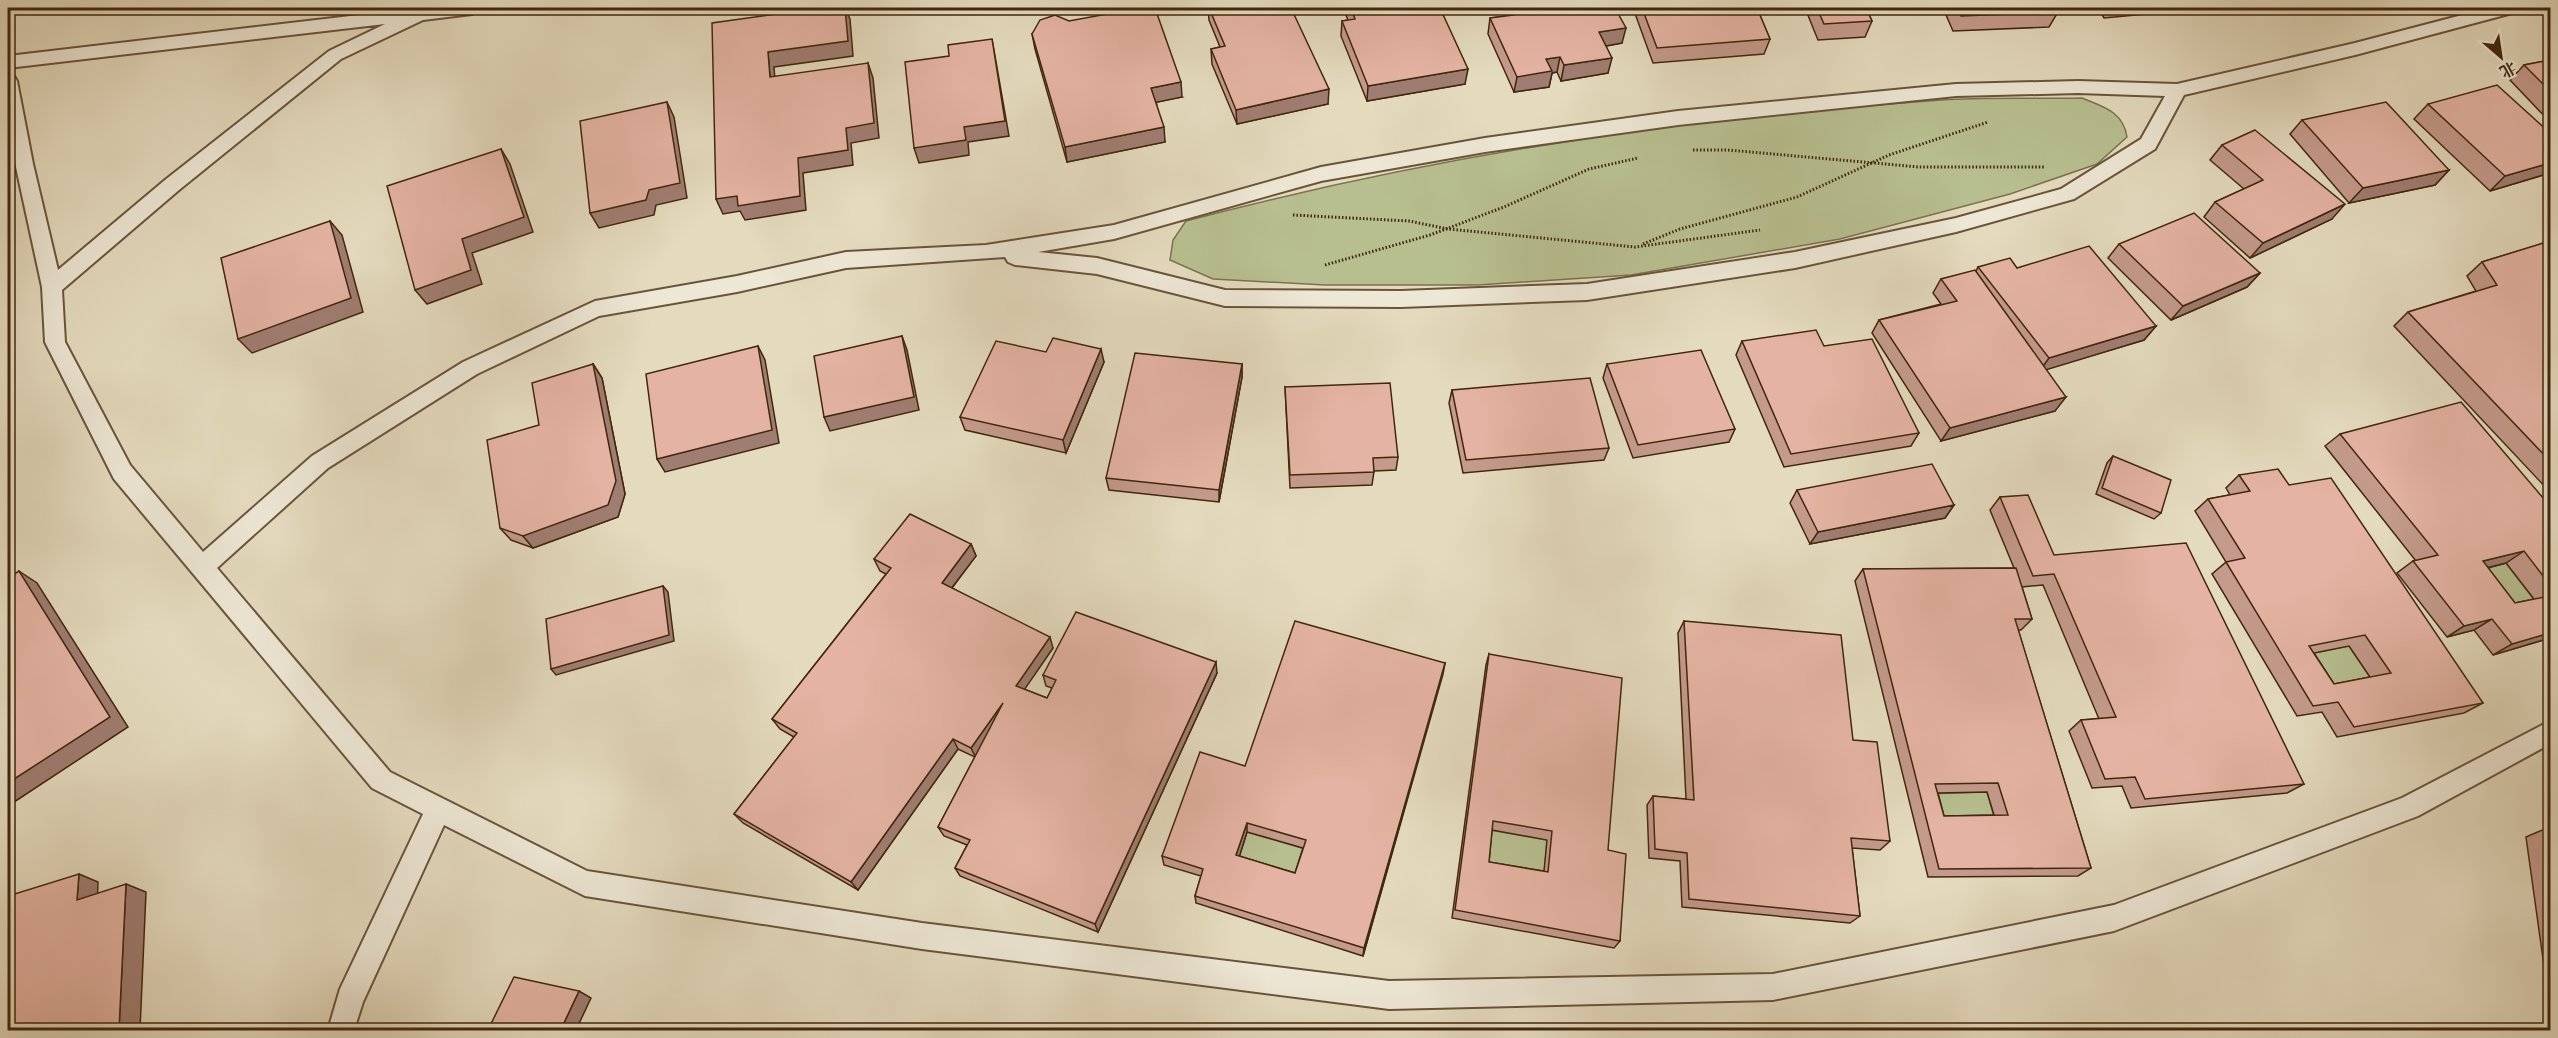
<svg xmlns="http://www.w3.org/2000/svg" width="2558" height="1038" viewBox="0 0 2558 1038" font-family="'Libre Caslon Text','Noto Serif SC',serif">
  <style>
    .green { fill: #b7be8f; stroke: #7c724e; stroke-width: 1.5 }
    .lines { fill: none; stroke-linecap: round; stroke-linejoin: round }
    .lane-casing { stroke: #6a5439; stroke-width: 4 }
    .path { stroke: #41270d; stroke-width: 3; stroke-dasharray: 1.5 2; stroke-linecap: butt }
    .lane { fill: #ede7d5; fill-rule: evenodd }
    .wall { fill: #c49a8c; stroke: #41270d; stroke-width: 1.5; fill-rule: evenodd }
    .shaded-wall { fill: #a07d72; stroke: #41270d; stroke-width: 1.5 }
    .building { fill: #e4b3a3; stroke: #41270d; stroke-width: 1.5; fill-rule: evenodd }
  </style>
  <rect width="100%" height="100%" fill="#e4dabe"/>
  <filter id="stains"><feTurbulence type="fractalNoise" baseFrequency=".00333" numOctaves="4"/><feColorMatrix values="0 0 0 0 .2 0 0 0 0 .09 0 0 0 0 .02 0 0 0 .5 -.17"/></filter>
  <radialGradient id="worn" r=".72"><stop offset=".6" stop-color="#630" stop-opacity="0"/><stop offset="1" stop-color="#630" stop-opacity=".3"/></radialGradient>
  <g class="green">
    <path d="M2082 98C2103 107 2123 111 2127 137L2097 164 2010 194 1840 239 1631 275 1478 285H1325L1213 279 1170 260 1173 240 1186 221C1433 156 1686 117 1941 100 1987 97 2035 99 2082 98Z"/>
    <path d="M2506 563 2538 605 2497 615 2465 573Z"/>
    <path d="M2349 646 2374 683 2318 695 2294 657Z"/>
    <path d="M1987 792 1996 824 1933 825 1925 794Z"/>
    <path d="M1490 830 1547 840 1544 880 1485 870Z"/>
    <path d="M1247 832 1305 849 1295 882 1237 864Z"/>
  </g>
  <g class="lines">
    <defs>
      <path id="lane" d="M431 8H481L472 14 423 20 341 59 179 190 62 290 65 342 130 465 203 552 312 456 463 362 595 301 737 276 846 252 986 245 1114 225 1321 167 1485 138 1678 111 1956 84 2078 81 2177 84 2355 43 2489 8H2519L2516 12 2355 55 2184 95 2155 149 2074 199 1956 232 1795 268 1587 300 1401 307 1225 306 1097 274 1015 265 1008 262 1005 257 846 268 737 292 599 316 477 374 328 468 217 568 390 772 587 871 922 923 1389 981 1773 974 2114 905 2402 798 2550 721V744L2418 816 2114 931 1773 1000 1389 1009 922 949 585 896 444 825 363 1002 354 1030H328L340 989 423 814 372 788 114 479 45 342 42 287 8 130V75L14 76 17 81 33 164 58 270 165 180 329 51 385 24 8 68V56L402 10 409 13ZM2078 93 2165 96 2141 139 2061 189 1956 218 1795 252 1587 284 1401 291 1225 290 1097 258 1038 252 1114 239 1321 181 1485 152 1678 125 1956 96Z"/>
    </defs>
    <use href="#lane" class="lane-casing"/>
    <g class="path">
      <path d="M1693 150H1728L1919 167H2045"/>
      <path d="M1293 215 1409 221 1448 229 1635 247 1760 230"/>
      <path d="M1643 244 1680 229 1797 197 1889 155 1988 122"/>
      <path d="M1325 265 1430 235 1504 207 1589 169 1638 158"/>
    </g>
    <use href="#lane" class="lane"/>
  </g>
  <g class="wall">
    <path d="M1208 8H1291L1328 104 1237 124 1212 64 1211 49 1220 47 1209 20Z"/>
    <path d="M1343 8H1440L1465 84 1367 101 1341 36 1342 21 1348 20Z"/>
    <path d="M1501 8H1615L1622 43 1606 46 1608 73 1561 81 1557 72 1552 73 1549 87 1514 92 1488 34 1490 18 1505 16Z"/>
    <path d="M1633 8H1757L1770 39 1764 54 1653 63Z"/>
    <path d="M1805 8H1866L1872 21 1865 37 1818 40Z"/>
    <path d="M1943 8H2056L2058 12 2049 27 1953 31Z"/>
    <path d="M2098 8H2192L2190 10 2104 18Z"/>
    <path d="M1032 34 1182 97 1156 102 1165 142 1067 162 1035 49Z"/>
    <path d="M2550 60V122L2510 80 2524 65Z"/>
    <path d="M2428 104 2550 133V173L2490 191 2414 119Z"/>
    <path d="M2302 120 2449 170 2435 185 2349 203 2290 134Z"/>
    <path d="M2222 145 2332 219 2250 258 2204 217 2215 202 2244 189 2210 160Z"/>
    <path d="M2550 241V492L2394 326 2408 312 2476 291 2467 276 2482 262Z"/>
    <path d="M2119 244 2260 273 2247 287 2171 320 2108 258Z"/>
    <path d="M1978 267 2017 268 2156 326 2144 340 2046 369 2055 411 1941 441 1872 333 1879 320 1941 304 1933 293 1941 279 1976 271Z"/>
    <path d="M1742 341 1824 346 1919 433 1911 446 1784 467 1736 355Z"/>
    <path d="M1046 352 1104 362 1066 453 965 430 960 417Z"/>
    <path d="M593 364 602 378 625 494 618 517 533 548 511 540 500 528 539 425Z"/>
    <path d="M1242 364V377L1219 502 1109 490 1106 478Z"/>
    <path d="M1607 364 1735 429 1729 442 1633 458 1603 378Z"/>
    <path d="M1285 387 1398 457 1396 470 1374 471 1372 485 1290 488Z"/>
    <path d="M1452 390 1609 448 1604 460 1463 473 1449 403Z"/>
    <path d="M2340 434 2550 506V638L2493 655 2474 630 2447 637 2397 573 2413 561H2416L2325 446ZM2506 563 2534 599 2515 603 2488 568Z"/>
    <path d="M2113 456 2161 513 2154 519 2096 494 2107 463Z"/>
    <path d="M2239 475 2289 485 2483 703 2464 713 2337 737 2322 712 2297 716 2212 574 2226 562 2195 511 2208 499 2230 495 2226 488ZM2349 646 2370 677 2334 684 2314 653Z"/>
    <path d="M1797 490 1954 505 1945 518 1810 544 1790 503Z"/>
    <path d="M2000 497 2054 555 2304 784 2287 793 2131 808 2122 786 2092 788 2069 731 2081 720 2099 719 2043 585 2022 587 2032 619 2021 630H2018L2091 868 2078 876 1928 877 1855 581 1863 569 2014 568 1990 510ZM1987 792 1994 815 1944 816 1938 793Z"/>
    <path d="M971 544 976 556 952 588 1053 648 1024 689 1047 698 1052 688 1046 686 1043 675 1217 673 1098 932 960 876 955 868 967 845 944 836 938 827 975 757 958 749 858 890 743 823 734 814 794 737 780 729 772 719 886 574 880 571 874 559Z"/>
    <path d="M1684 621 1853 740 1890 841 1880 850 1852 848 1860 916 1850 923 1682 907 1680 861 1649 858 1647 805 1653 796 1686 799 1678 633Z"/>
    <path d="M1489 654 1608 850 1620 941 1614 948 1452 918 1486 665ZM1492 830 1547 840 1544 871 1489 862Z"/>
    <path d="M1445 663 1363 956 1196 903 1195 896 1201 876 1164 865 1162 856 1245 766ZM1247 832 1303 848 1295 873 1239 856Z"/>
    <path d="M2547 828 2550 829V1009L2526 837Z"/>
  </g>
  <g class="shaded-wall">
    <path d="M845 8 850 19 853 56 774 67 776 93 770 77 768 52Z"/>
    <path d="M1626 28 1622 43 1595 48 1599 32Z"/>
    <path d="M992 39 1009 136 968 142 969 155 919 163 914 148 964 127Z"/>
    <path d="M1560 57 1557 72 1552 73 1549 87 1514 92 1517 77 1546 59Z"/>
    <path d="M1612 58 1608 73 1561 81 1564 65Z"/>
    <path d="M868 63 873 78 879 138 851 143 853 165 803 173 806 210 745 220 740 211 723 214 716 199 798 158 846 128Z"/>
    <path d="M1468 69 1465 84 1367 101 1368 86Z"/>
    <path d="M1181 82 1182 97 1153 103 1151 88Z"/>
    <path d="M1329 89 1328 104 1237 124 1236 110Z"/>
    <path d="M667 102 674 117 687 198 656 205 654 215 599 228 590 213Z"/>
    <path d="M1164 127 1165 142 1067 162 1065 147Z"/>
    <path d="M501 149 510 164 533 232 472 253 482 284 427 304 415 290Z"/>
    <path d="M2550 163V173L2490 191 2505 176Z"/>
    <path d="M2449 170 2435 185 2349 203 2363 188Z"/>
    <path d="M2345 204 2332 219 2250 258 2263 243Z"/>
    <path d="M330 221 342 235 363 312 252 353 238 339Z"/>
    <path d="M2260 273 2247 287 2171 320 2183 306Z"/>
    <path d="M2550 289V298L2544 291Z"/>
    <path d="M2156 326 2144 340 2039 372 2049 358Z"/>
    <path d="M902 336 907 350 919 410 830 431 824 417Z"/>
    <path d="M758 346 765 360 779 443 665 472 657 459Z"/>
    <path d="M1101 349 1104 362 1066 453 1063 440Z"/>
    <path d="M593 364 602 378 625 494 618 517 533 548 523 536Z"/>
    <path d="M1242 364V377L1219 502V490Z"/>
    <path d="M2066 397 2055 411 1941 441 1950 428Z"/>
    <path d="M1954 505 1945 518 1810 544 1818 532Z"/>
    <path d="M971 544 976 556 947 594 942 583Z"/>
    <path d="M2524 551 2506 563 2465 573 2483 561Z"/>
    <path d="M19 571 37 583 128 727 8 806V783Z"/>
    <path d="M663 586 668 592 674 641 556 675 551 669Z"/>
    <path d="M2492 619 2474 630 2447 637 2464 626Z"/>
    <path d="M2550 633V638L2493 655 2512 644Z"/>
    <path d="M1050 637 1053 648 1020 696 1016 686Z"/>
    <path d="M1216 662 1217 673 1098 932 1095 924Z"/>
    <path d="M1445 663 1443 674 1363 956 1364 948Z"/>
    <path d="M1003 703 976 758 971 748Z"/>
    <path d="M953 739 958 749 858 890 851 882Z"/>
    <path d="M1247 823V832L1237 864 1236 855Z"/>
    <path d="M79 874 98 882 97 908 77 900Z"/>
    <path d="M126 884 146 892 140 1030H119Z"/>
    <path d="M579 991 591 998 576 1030 563 1025Z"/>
  </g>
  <g class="building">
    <path d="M820 8H845L848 41 768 52 770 77 868 63 874 123 846 128 848 150 798 158 800 196 738 206 737 196 716 199 712 23Z"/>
    <path d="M1140 8H1155L1181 82 1151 88 1164 127 1065 147 1032 34 1040 20 1055 15 1069 21Z"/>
    <path d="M1209 8H1291L1329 89 1236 110 1211 49 1225 46Z"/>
    <path d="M1351 8H1440L1468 69 1368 86 1342 21 1355 19Z"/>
    <path d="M1511 8H1615L1626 28 1599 32 1612 58 1564 65 1560 57 1546 59 1552 71 1517 77 1490 18 1514 15Z"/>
    <path d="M1642 8H1757L1770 39 1657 48Z"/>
    <path d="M1817 8H1866L1872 21 1824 24Z"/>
    <path d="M1957 8H2056L2058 12 1961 16Z"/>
    <path d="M992 39 1005 121 964 127 966 140 914 148 905 62 949 56 948 45Z"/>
    <path d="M2550 60V91L2524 65Z"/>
    <path d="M2497 85 2550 133V163L2505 176 2428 104Z"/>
    <path d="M667 102 680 183 649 190 646 200 590 213 580 121Z"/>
    <path d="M2386 102 2449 170 2363 188 2302 120Z"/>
    <path d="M2255 130 2345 204 2263 243 2215 202 2263 180 2222 145Z"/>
    <path d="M501 149 524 217 462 239 471 270 415 290 387 186Z"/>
    <path d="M2194 213 2260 273 2183 306 2119 244Z"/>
    <path d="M330 221 351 298 238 339 221 258Z"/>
    <path d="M2550 241V289L2544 291 2550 297V461L2408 312 2497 285 2482 262Z"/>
    <path d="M2089 246 2156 326 2049 358 1978 267 2010 258 2017 268Z"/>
    <path d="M1975 270 2066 397 1950 428 1879 320 1957 301 1941 279Z"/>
    <path d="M1816 330 1824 346 1872 339 1919 433 1791 454 1742 341Z"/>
    <path d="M902 336 914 397 824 417 814 356Z"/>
    <path d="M1053 338 1101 349 1063 440 960 417 996 341 1046 352Z"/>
    <path d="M758 346 772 430 657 459 646 374Z"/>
    <path d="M1701 350 1735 429 1638 445 1607 364Z"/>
    <path d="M1135 353 1242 364 1219 490 1106 478Z"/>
    <path d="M593 364 616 481 608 505 523 536 500 528 487 440 539 425 532 383Z"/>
    <path d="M1590 378 1609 448 1466 460 1452 390Z"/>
    <path d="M1390 383 1398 457 1373 458 1374 472 1290 475 1285 387Z"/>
    <path d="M2461 402 2550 506V585L2524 551 2483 561 2515 603 2550 596V633L2512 644 2492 619 2464 626 2413 561 2438 555 2340 434Z"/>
    <path d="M2113 456 2171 480 2161 513 2102 488Z"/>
    <path d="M1932 464 1954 505 1818 532 1797 490Z"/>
    <path d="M2278 469 2289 485 2331 478 2483 703 2354 727 2338 702 2313 706 2226 562 2245 558 2208 499 2250 491 2239 475ZM2365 635 2391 673 2334 684 2309 646Z"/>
    <path d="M2028 495 2054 555 2186 543 2304 784 2145 799 2135 777 2105 779 2081 720 2116 717 2054 574 2033 576 2000 497Z"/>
    <path d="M910 514 971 544 942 583 1050 637 1016 686 1047 698 1056 680 1043 675 1076 612 1216 662 1095 924 955 868 970 840 938 827 1003 703 971 748 953 739 851 882 734 814 797 733 772 719 891 568 874 559Z"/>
    <path d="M2016 568 2032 619H2015L2091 868 1939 869 1863 569ZM1998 783 2008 815 1944 816 1935 784Z"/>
    <path d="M19 571 110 717 8 783V578Z"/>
    <path d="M663 586 669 635 551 669 546 619Z"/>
    <path d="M1295 621 1445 663 1364 948 1195 896 1203 869 1162 856 1200 752 1245 766ZM1247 823 1306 840 1295 873 1236 855Z"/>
    <path d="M1684 621 1841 635 1853 740 1877 742 1890 841 1851 838 1860 916 1689 899 1687 853 1655 849 1653 796 1694 800Z"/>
    <path d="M1489 654 1622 678 1608 850 1626 854 1620 941 1455 910ZM1493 821 1552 831 1548 872 1489 862Z"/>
    <path d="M2547 828 2550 829V852Z"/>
    <path d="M79 874 77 900 126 884 119 1030H8V896Z"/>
    <path d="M514 977 579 991 563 1025 585 1030H488Z"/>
  </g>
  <rect width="2558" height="1038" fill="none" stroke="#e4dabe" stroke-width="30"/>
  <rect x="9" y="9" width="2540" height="1020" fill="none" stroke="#41270d" stroke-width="3"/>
  <rect x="15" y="15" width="2528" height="1008" fill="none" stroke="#41270d" stroke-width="1.5"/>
  <g transform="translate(2501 57) rotate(151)" stroke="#ede7d5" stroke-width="4.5" paint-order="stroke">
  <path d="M0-4.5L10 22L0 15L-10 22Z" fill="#41270d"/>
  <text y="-9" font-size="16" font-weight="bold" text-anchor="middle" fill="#41270d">北</text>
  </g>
  <rect width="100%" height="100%" filter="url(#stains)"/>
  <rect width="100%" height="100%" fill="url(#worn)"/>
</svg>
